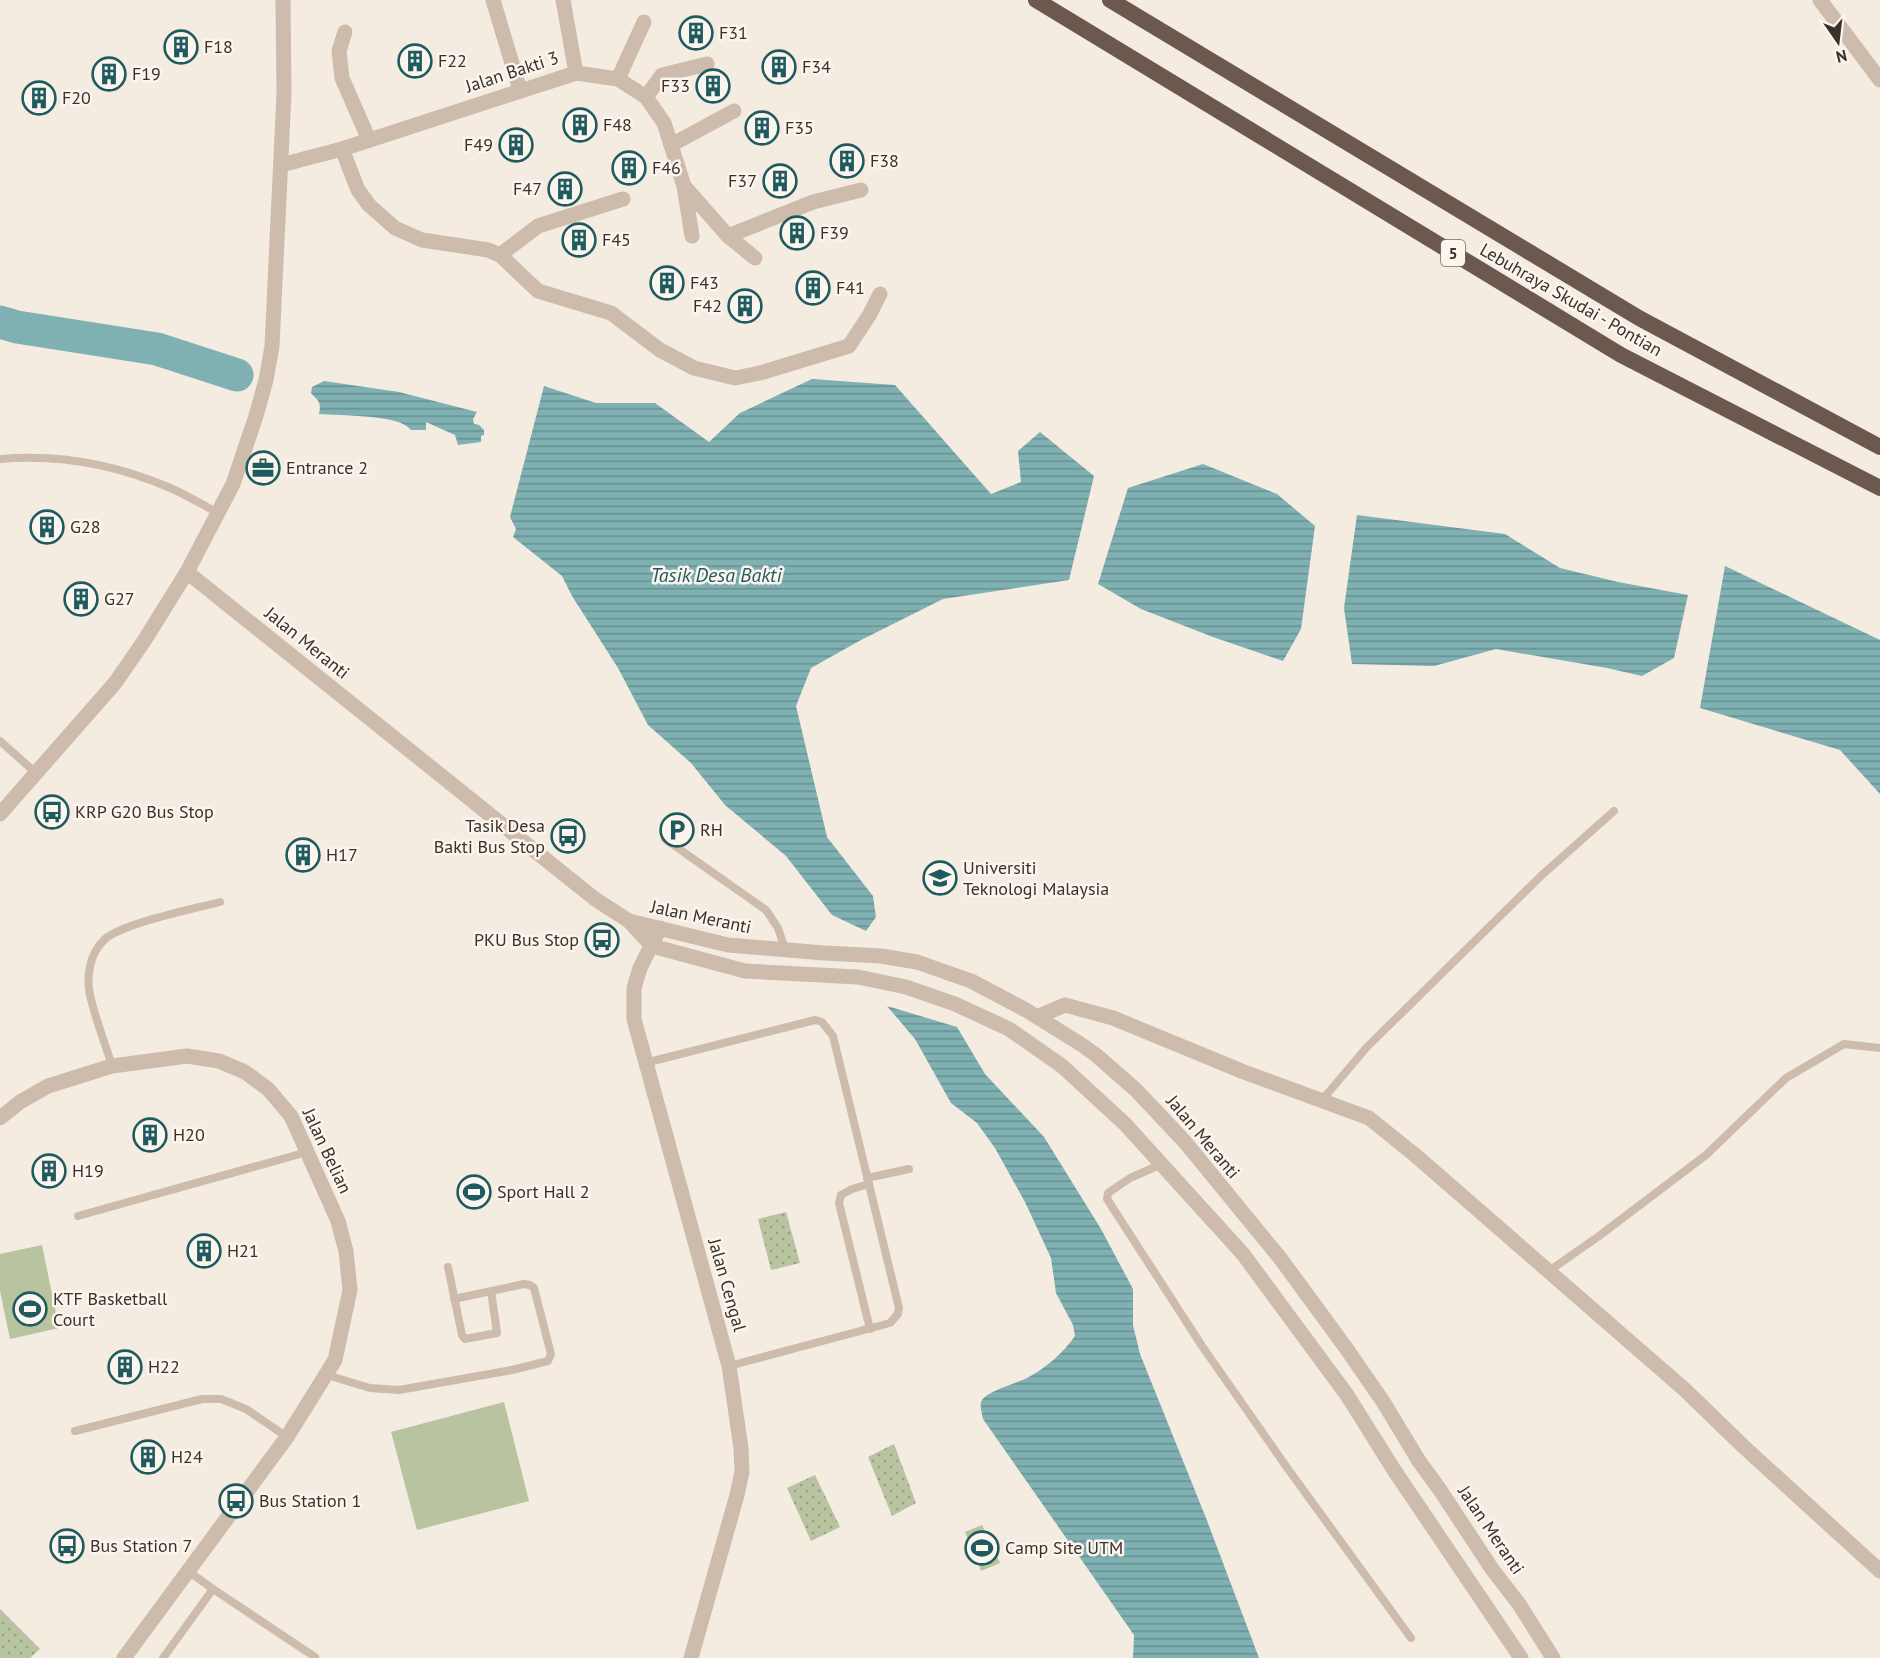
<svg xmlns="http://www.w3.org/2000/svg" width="1880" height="1658" viewBox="0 0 1880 1658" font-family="'PT Sans',sans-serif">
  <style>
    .green { fill: url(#green-dots) }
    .pitch { fill: #b8c4a0 }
    .water { fill: url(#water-rules) }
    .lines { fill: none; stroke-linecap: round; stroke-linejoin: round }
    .river { stroke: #7fb0b2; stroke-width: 33 }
    .service { stroke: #cdbbac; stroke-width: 8 }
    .minor { stroke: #cdbbac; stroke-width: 15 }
    .tertiary { stroke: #cdbbac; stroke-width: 15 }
    .trunk { stroke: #6c584f; stroke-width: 16 }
    .labels { text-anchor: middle; stroke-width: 5; stroke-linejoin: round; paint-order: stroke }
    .shield { fill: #fbf5ee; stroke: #756b66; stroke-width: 1.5 }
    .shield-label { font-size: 16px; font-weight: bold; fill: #3b302b }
    .poi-label { font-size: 18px; fill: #3b302b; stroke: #fbf5ee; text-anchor: start }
    .street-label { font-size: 18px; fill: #3b302b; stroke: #fbf5ee }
    .water-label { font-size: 20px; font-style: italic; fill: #1f5a5e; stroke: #fbf5ee }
  </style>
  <defs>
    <pattern id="green-dots" width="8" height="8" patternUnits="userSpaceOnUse" patternTransform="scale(1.5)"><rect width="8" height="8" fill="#b8c4a0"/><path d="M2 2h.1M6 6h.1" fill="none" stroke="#97a083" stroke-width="1.8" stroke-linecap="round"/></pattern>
    <pattern id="water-rules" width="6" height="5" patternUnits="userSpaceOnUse" patternTransform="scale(1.5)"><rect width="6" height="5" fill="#7fb0b2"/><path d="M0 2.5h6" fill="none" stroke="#699091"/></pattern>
  </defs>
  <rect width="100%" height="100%" fill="#f4ebe1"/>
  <g class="green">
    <path d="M786 1212 800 1263 771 1270 758 1219Z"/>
    <path d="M894 1444 916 1503 892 1516 868 1457Z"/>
    <path d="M815 1475 840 1527 811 1541 787 1488Z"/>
    <path d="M0 1609 40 1649 30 1658H0Z"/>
  </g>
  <g class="pitch">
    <path d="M42 1245 59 1328 10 1339 0 1291V1254Z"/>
    <path d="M504 1402 529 1501 417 1530 391 1432Z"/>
    <path d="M982 1525 1000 1563 981 1571 965 1532Z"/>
  </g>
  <g class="water">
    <path d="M812 379 895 385 991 494 1021 482 1018 451 1040 432 1094 476 1069 580 943 599 861 640 811 668 796 706 827 837 873 896 876 917 866 931 832 915 786 856 725 805 691 763 648 725 618 668 572 596 562 576 513 537 516 529 510 517 544 386 596 403H655L709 442 740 413Z"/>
    <path d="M324 381 399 392 477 412 473 419 474 424 479 425 484 430V435L481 436V442L458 445 455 435 426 422V430H411C400 414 339 416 319 414 322 402 318 401 311 393L312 387Z"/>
    <path d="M1203 464 1277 494 1315 526 1301 629 1283 661 1213 637 1141 609 1098 584 1128 488Z"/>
    <path d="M1357 515 1505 534 1560 568 1618 582 1688 595 1674 658 1642 676 1607 668 1496 649 1434 666 1352 664 1344 608Z"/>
    <path d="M1725 566 1880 640V794L1840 750 1700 708Z"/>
    <path d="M887 1006 957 1027 985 1074 1044 1137 1101 1229 1133 1289V1325L1140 1354 1206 1518 1259 1658H1133L1134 1635 983 1419C982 1413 979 1405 982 1400 989 1390 1018 1383 1029 1377 1047 1367 1063 1353 1075 1336L1073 1325 1056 1293 1051 1258 1025 1202 995 1148 977 1123 951 1103 915 1039Z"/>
  </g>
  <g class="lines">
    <path class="river" d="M0 322 17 327 157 349 237 375"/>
    <g class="service">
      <path d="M0 459C58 454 114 464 168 487 185 494 201 504 218 513"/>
      <path d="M0 741 36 773"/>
      <path d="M665 839 766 910 778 928 785 949"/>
      <path d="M645 1063 815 1020 822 1022 833 1036 899 1308 898 1314 890 1323 729 1366"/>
      <path d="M112 1066C105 1043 95 1018 90 995 86 975 90 953 105 939 124 923 193 909 220 902"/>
      <path d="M1322 1100 1367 1047 1542 875 1614 811"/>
      <path d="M1162 1164 1130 1178 1108 1193 1107 1199 1202 1346 1288 1469 1411 1638"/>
      <path d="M867 1178 909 1169"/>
      <path d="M869 1184 852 1189 841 1195 839 1203 870 1329"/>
      <path d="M78 1216 307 1152"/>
      <path d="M448 1267 462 1335 465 1339 497 1333 491 1291"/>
      <path d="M1549 1271 1599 1236 1706 1155 1786 1078 1844 1044 1880 1048"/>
      <path d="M327 1375 370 1388 399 1390 512 1370 548 1361 551 1354 534 1288 530 1285 524 1284 454 1299"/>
      <path d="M75 1431 202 1399H221L246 1409 287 1437"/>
      <path d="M213 1589 315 1657"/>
      <path d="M163 1658 213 1589 188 1571"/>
    </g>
    <g class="minor">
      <path d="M493 0 520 90"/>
      <path d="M563 0 576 73"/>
      <path d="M345 32 339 51 342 78 369 140"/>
      <path d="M618 79 644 22"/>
      <path d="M646 97 662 75 707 64"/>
      <path d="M671 145 734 111"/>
      <path d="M342 149 358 190 369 205 395 228 422 240 488 250 500 255 538 291 611 313 660 350 694 368 735 378 760 373 849 346 870 314 880 294"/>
      <path d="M281 165 342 149 576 73 618 79 646 97 664 123 684 186 692 236"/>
      <path d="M684 186 728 236 755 258"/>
      <path d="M728 236 813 202 861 190"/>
      <path d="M500 255 538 226 623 199"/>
      <path d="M660 928 640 968 634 988V1019L729 1366 741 1448 742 1472 737 1495 691 1658"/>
      <path d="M1037 1017 1065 1005 1113 1018 1244 1072 1369 1118 1415 1155 1684 1389 1744 1447 1880 1571"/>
      <path d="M0 1118 20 1102 48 1086 112 1066 187 1056 219 1061 245 1072 268 1089 291 1116 338 1221 346 1251 350 1290 335 1360 287 1437 124 1658"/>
    </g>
    <g class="tertiary">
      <path d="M1820 0 1880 80"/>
      <path d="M187 572 595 899 629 921 652 946 745 971 858 977 906 987 955 1004 1009 1029 1062 1066 1125 1124 1243 1254 1347 1395 1394 1470 1521 1658"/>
      <path d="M0 814 115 683 144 641 187 572 233 484 256 416 266 380 272 346 284 93 283 0"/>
      <path d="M629 921 728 945 824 953 881 956 917 962 971 981 1026 1010 1082 1045 1096 1055 1136 1090 1185 1142 1280 1258 1346 1348 1384 1403 1419 1461 1440 1490 1492 1569 1519 1604 1553 1658"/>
    </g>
    <g class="trunk">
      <path d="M1036 0 1621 355 1880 488"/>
      <path d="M1110 0 1639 318 1880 447"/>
    </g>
  </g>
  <defs>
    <symbol id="building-ring" viewBox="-11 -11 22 22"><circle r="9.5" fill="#fbf5ee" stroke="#1f5a5e" stroke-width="1.5"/><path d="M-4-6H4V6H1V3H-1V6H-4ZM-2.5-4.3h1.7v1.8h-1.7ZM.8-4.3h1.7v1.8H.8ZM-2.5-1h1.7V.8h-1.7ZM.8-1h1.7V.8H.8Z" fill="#1f5a5e"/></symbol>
    <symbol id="office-ring" viewBox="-11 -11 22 22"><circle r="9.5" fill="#fbf5ee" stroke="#1f5a5e" stroke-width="1.5"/><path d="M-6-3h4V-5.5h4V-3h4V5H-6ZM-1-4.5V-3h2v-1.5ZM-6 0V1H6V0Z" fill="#1f5a5e"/></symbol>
    <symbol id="bus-ring" viewBox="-11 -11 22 22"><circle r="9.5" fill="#fbf5ee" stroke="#1f5a5e" stroke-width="1.5"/><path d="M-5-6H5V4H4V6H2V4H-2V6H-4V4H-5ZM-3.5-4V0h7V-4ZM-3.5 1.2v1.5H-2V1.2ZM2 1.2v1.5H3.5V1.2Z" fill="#1f5a5e"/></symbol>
    <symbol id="parking-ring" viewBox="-11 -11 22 22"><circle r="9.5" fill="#fbf5ee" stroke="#1f5a5e" stroke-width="1.5"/><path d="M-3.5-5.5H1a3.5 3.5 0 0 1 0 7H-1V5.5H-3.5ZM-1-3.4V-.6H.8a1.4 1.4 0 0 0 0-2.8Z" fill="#1f5a5e"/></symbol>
    <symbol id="university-ring" viewBox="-11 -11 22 22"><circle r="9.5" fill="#fbf5ee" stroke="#1f5a5e" stroke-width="1.5"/><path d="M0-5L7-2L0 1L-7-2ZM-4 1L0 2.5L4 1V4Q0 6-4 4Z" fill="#1f5a5e"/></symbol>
    <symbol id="stadium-ring" viewBox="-11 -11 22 22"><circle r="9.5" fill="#fbf5ee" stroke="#1f5a5e" stroke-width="1.5"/><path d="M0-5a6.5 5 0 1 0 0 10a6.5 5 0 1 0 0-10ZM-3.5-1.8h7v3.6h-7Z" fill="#1f5a5e"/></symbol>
  </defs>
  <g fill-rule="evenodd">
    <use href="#building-ring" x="677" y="14" width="38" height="38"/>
    <use href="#building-ring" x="162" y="28" width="38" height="38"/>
    <use href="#building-ring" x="396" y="42" width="38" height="38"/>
    <use href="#building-ring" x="760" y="48" width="38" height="38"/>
    <use href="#building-ring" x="90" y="55" width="38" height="38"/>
    <use href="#building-ring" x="694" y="67" width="38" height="38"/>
    <use href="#building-ring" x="20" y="79" width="38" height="38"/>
    <use href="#building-ring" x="561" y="106" width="38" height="38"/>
    <use href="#building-ring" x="743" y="109" width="38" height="38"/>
    <use href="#building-ring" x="497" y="126" width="38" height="38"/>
    <use href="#building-ring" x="828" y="142" width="38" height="38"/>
    <use href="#building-ring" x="610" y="149" width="38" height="38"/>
    <use href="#building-ring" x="761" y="162" width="38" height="38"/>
    <use href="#building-ring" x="546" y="170" width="38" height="38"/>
    <use href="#building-ring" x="778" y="214" width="38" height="38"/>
    <use href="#building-ring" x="560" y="221" width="38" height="38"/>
    <use href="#building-ring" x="648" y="264" width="38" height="38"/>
    <use href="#building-ring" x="794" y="269" width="38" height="38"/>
    <use href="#building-ring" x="726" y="287" width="38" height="38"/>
    <use href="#office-ring" x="244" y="449" width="38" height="38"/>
    <use href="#building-ring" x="28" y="508" width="38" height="38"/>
    <use href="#building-ring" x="62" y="580" width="38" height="38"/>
    <use href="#bus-ring" x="33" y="793" width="38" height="38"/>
    <use href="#parking-ring" x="658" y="811" width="38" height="38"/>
    <use href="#bus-ring" x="549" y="817" width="38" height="38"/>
    <use href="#building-ring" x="284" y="836" width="38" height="38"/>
    <use href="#university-ring" x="921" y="859" width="38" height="38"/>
    <use href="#bus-ring" x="583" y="921" width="38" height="38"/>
    <use href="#building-ring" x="131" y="1116" width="38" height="38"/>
    <use href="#building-ring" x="30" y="1152" width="38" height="38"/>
    <use href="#stadium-ring" x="455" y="1173" width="38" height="38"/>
    <use href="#building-ring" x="185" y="1232" width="38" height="38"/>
    <use href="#stadium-ring" x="11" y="1290" width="38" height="38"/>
    <use href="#building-ring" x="106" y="1348" width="38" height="38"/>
    <use href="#building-ring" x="129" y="1438" width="38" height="38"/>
    <use href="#bus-ring" x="217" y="1482" width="38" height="38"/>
    <use href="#bus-ring" x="48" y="1527" width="38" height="38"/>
    <use href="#stadium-ring" x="963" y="1529" width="38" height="38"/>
  </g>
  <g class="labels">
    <rect class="shield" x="1441" y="240" width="24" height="26" rx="4.5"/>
    <g class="shield-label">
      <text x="1453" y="259">5</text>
    </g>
    <g class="poi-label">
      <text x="719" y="39">F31</text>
      <text x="204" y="53">F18</text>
      <text x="438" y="67">F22</text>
      <text x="802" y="73">F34</text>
      <text x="132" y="80">F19</text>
      <text x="690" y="92" text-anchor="end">F33</text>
      <text x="62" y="104">F20</text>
      <text x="603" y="131">F48</text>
      <text x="785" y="134">F35</text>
      <text x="493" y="151" text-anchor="end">F49</text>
      <text x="870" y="167">F38</text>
      <text x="652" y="174">F46</text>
      <text x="757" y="187" text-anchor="end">F37</text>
      <text x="542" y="195" text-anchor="end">F47</text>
      <text x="820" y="239">F39</text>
      <text x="602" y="246">F45</text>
      <text x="690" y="289">F43</text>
      <text x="836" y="294">F41</text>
      <text x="722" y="312" text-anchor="end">F42</text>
      <text x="286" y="474">Entrance 2</text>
      <text x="70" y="533">G28</text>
      <text x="104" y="605">G27</text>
      <text x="75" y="818">KRP G20 Bus Stop</text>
      <text x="545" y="832" text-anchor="end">Tasik Desa<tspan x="545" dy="21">Bakti Bus Stop</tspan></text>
      <text x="700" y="836">RH</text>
      <text x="326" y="861">H17</text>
      <text x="963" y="874">Universiti<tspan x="963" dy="21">Teknologi Malaysia</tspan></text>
      <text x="579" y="946" text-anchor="end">PKU Bus Stop</text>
      <text x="173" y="1141">H20</text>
      <text x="72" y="1177">H19</text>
      <text x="497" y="1198">Sport Hall 2</text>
      <text x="227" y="1257">H21</text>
      <text x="53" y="1305">KTF Basketball<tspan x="53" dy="21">Court</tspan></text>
      <text x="148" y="1373">H22</text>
      <text x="171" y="1463">H24</text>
      <text x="259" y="1507">Bus Station 1</text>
      <text x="90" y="1552">Bus Station 7</text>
      <text x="1005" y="1554">Camp Site UTM</text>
    </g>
    <g class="street-label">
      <text transform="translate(512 72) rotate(-18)" y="6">Jalan Bakti 3</text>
      <text transform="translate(1571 300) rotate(30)" y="6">Lebuhraya Skudai - Pontian</text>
      <text transform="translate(307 643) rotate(39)" y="6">Jalan Meranti</text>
      <text transform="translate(701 917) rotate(12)" y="6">Jalan Meranti</text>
      <text transform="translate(1203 1137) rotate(50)" y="6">Jalan Meranti</text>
      <text transform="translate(327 1151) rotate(65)" y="6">Jalan Belian</text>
      <text transform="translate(727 1285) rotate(74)" y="6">Jalan Cengal</text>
      <text transform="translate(1491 1530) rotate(56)" y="6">Jalan Meranti</text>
    </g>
    <g class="water-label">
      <text x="716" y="582">Tasik Desa Bakti</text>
    </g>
  </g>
  <g transform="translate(1838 42) rotate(166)" stroke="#fbf5ee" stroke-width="4.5" paint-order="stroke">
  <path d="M0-4.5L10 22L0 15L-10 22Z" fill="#3b302b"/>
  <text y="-9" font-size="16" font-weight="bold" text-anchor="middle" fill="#3b302b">N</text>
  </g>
</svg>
